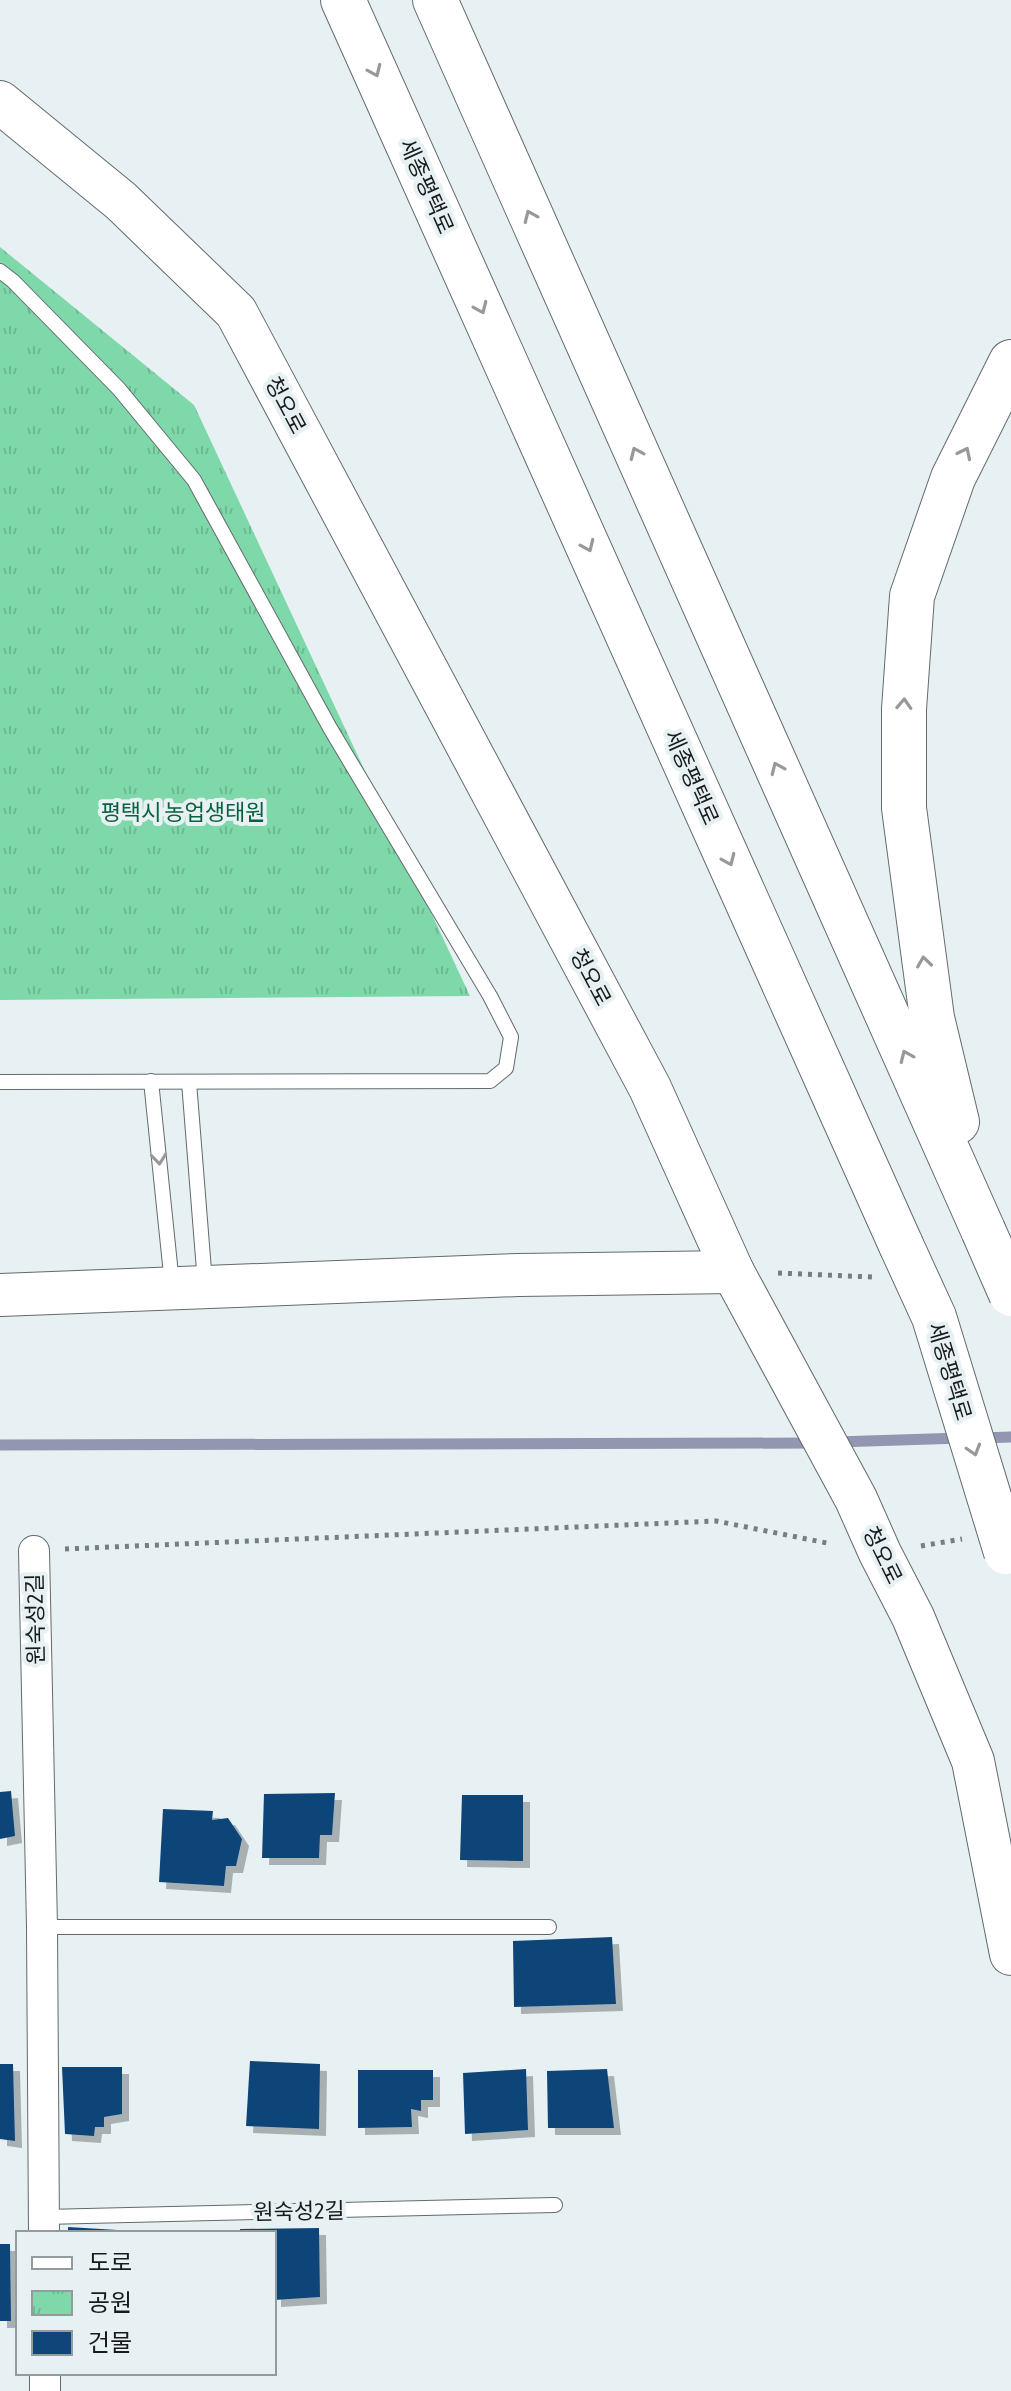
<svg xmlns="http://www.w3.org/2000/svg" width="1011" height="2391" viewBox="0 0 1011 2391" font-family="'Asap Condensed','Noto Sans KR',sans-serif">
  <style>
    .park { fill: url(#park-tufts) }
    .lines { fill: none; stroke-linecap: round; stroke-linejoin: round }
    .stream { stroke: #9396b0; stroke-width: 11 }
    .building { fill: #104579; filter: url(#shadow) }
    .lane-casing { stroke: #636a6d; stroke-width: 16 }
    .street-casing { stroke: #636a6d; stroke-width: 32 }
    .secondary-casing { stroke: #636a6d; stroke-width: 44 }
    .highway-casing { stroke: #636a6d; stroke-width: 46 }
    .path { stroke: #787e80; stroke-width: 5; stroke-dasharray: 4 6; stroke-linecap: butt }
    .lane { stroke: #fff; stroke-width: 14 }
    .street { stroke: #fff; stroke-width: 30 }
    .secondary { stroke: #fff; stroke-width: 42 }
    .highway { stroke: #fff; stroke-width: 44 }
    .highway-bridge-casing { stroke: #636a6d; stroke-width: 46; stroke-linecap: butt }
    .highway-bridge { stroke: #fff; stroke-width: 44 }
    .oneway { stroke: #979899 }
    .labels { text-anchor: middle; stroke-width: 8; stroke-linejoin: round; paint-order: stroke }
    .street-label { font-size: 22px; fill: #181b1c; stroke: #e7f0f3 }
    .park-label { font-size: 22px; fill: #0a613e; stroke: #e7f0f3 }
  </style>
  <defs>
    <pattern id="park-tufts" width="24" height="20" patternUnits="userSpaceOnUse" patternTransform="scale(2)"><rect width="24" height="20" fill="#7fd8a9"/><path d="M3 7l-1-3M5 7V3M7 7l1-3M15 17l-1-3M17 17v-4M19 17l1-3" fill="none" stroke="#6db991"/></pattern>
    <filter id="shadow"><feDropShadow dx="7" dy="7" stdDeviation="0" flood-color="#0004"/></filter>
  </defs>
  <rect width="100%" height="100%" fill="#e7f0f3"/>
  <path class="park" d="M0 247 194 405 470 996 0 1000Z"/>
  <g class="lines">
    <g class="stream">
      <path d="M980 1438 1011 1437"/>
      <path d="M836 1442 962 1438"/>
      <path d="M0 1445 814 1443"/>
    </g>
  </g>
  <g class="building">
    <path d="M11 1791 15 1836 0 1839V1792Z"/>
    <path d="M335 1793 332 1835H320L319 1858H262L264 1794Z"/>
    <path d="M462 1795H523V1861L460 1860Z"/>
    <path d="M163 1809 213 1811 212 1820 228 1818 242 1839 236 1866H226L224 1886 159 1882Z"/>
    <path d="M612 1937 616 2004 514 2007 513 1941Z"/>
    <path d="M250 2061 320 2064 319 2129 246 2126Z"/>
    <path d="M0 2064H13L15 2141 0 2139Z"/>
    <path d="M62 2067H122V2114L104 2117V2127H95L94 2136 65 2134Z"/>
    <path d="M526 2069 528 2130 465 2134 463 2073Z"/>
    <path d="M607 2069 614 2128H548L547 2071Z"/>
    <path d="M358 2070H433V2100H421V2111L411 2109 412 2127 358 2128Z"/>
    <path d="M68 2227 134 2231V2233H68Z"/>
    <path d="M319 2228 320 2297 274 2300V2233H240V2229Z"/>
    <path d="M0 2244H10L11 2321H0Z"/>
  </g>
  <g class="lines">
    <defs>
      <g id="lane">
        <path d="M0 271 13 281 119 389 194 480 330 728 490 996 511 1037 506 1068 490 1081 0 1082"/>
        <path d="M151 1081 172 1284"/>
        <path d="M189 1082 205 1283"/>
        <path d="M42 1927H549"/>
        <path d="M44 2217 555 2205"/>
      </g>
      <g id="street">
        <path d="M34 1551 42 1927 44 2233"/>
        <path d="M45 2373V2391"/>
      </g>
      <g id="secondary">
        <path d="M0 102 121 201 236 312 650 1088 733 1272 856 1499 880 1553 913 1617 973 1761 1011 1954"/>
        <path d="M0 1295 518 1275 733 1272"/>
      </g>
      <g id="highway">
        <path d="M343 0 901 1245"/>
        <path d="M435 0 983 1230"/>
        <path d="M957 1122 932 1018 904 808V709L912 596 953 478 1011 362"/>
      </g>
    </defs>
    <use href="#lane" class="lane-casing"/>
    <use href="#street" class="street-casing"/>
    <use href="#secondary" class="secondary-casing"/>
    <use href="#highway" class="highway-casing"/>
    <g class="path">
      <path d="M778 1273 872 1277"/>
      <path d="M921 1546 962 1539"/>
      <path d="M65 1549 716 1521 832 1544"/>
    </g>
    <use href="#lane" class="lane"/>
    <use href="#street" class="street"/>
    <use href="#secondary" class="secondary"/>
    <use href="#highway" class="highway"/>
    <defs>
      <g id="highway-bridge">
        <path d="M983 1230 1011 1294"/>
        <path d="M901 1245 934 1317 1006 1552"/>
      </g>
    </defs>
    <use href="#highway-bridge" class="highway-bridge-casing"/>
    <use href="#highway-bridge" class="highway-bridge"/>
  </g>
  <defs><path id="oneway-chevron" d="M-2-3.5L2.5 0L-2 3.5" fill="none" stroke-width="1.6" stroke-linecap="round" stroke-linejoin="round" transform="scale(2)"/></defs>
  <g class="oneway">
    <use href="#oneway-chevron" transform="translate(375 71) rotate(66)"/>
    <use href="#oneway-chevron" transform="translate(530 216) rotate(-114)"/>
    <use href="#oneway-chevron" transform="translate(481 308) rotate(66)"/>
    <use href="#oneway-chevron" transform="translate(636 453) rotate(-114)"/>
    <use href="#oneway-chevron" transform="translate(965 453) rotate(-64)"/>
    <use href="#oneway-chevron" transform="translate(588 546) rotate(66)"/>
    <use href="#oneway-chevron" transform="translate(904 704) rotate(-87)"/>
    <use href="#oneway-chevron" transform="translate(777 768) rotate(-114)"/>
    <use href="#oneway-chevron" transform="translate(729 860) rotate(66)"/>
    <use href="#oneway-chevron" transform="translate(924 962) rotate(-98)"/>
    <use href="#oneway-chevron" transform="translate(906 1056) rotate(-114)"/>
    <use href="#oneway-chevron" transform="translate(159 1159) rotate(84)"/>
    <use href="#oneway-chevron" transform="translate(974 1450) rotate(73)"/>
  </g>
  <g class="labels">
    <g class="street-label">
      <text transform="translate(427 186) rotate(66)" y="8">세종평택로</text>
      <text transform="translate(286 405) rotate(62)" y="8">청오로</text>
      <text transform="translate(692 777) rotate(66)" y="8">세종평택로</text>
      <text transform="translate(591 977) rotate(62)" y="8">청오로</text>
      <text transform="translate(950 1371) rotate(73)" y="8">세종평택로</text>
      <text transform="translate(883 1555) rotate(64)" y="8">청오로</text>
      <text transform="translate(35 1619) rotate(-91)" y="8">원숙성2길</text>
      <text transform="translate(299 2211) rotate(-1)" y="8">원숙성2길</text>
    </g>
    <g class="park-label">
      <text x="183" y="820">평택시 농업생태원</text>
    </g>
  </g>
  <rect x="16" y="2231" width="260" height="144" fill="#e7f0f3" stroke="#949b9d" stroke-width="2"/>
  <rect x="32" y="2257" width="40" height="12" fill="#ffffff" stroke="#949b9d" stroke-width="2"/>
  <text x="88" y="2271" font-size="24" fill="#181b1c">도로</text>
  <rect x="32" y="2291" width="40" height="24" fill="url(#park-tufts)" stroke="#949b9d" stroke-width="2"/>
  <text x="88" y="2311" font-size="24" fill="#181b1c">공원</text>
  <rect x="32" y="2331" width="40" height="24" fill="#104579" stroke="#949b9d" stroke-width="2"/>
  <text x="88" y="2351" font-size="24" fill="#181b1c">건물</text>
</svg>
